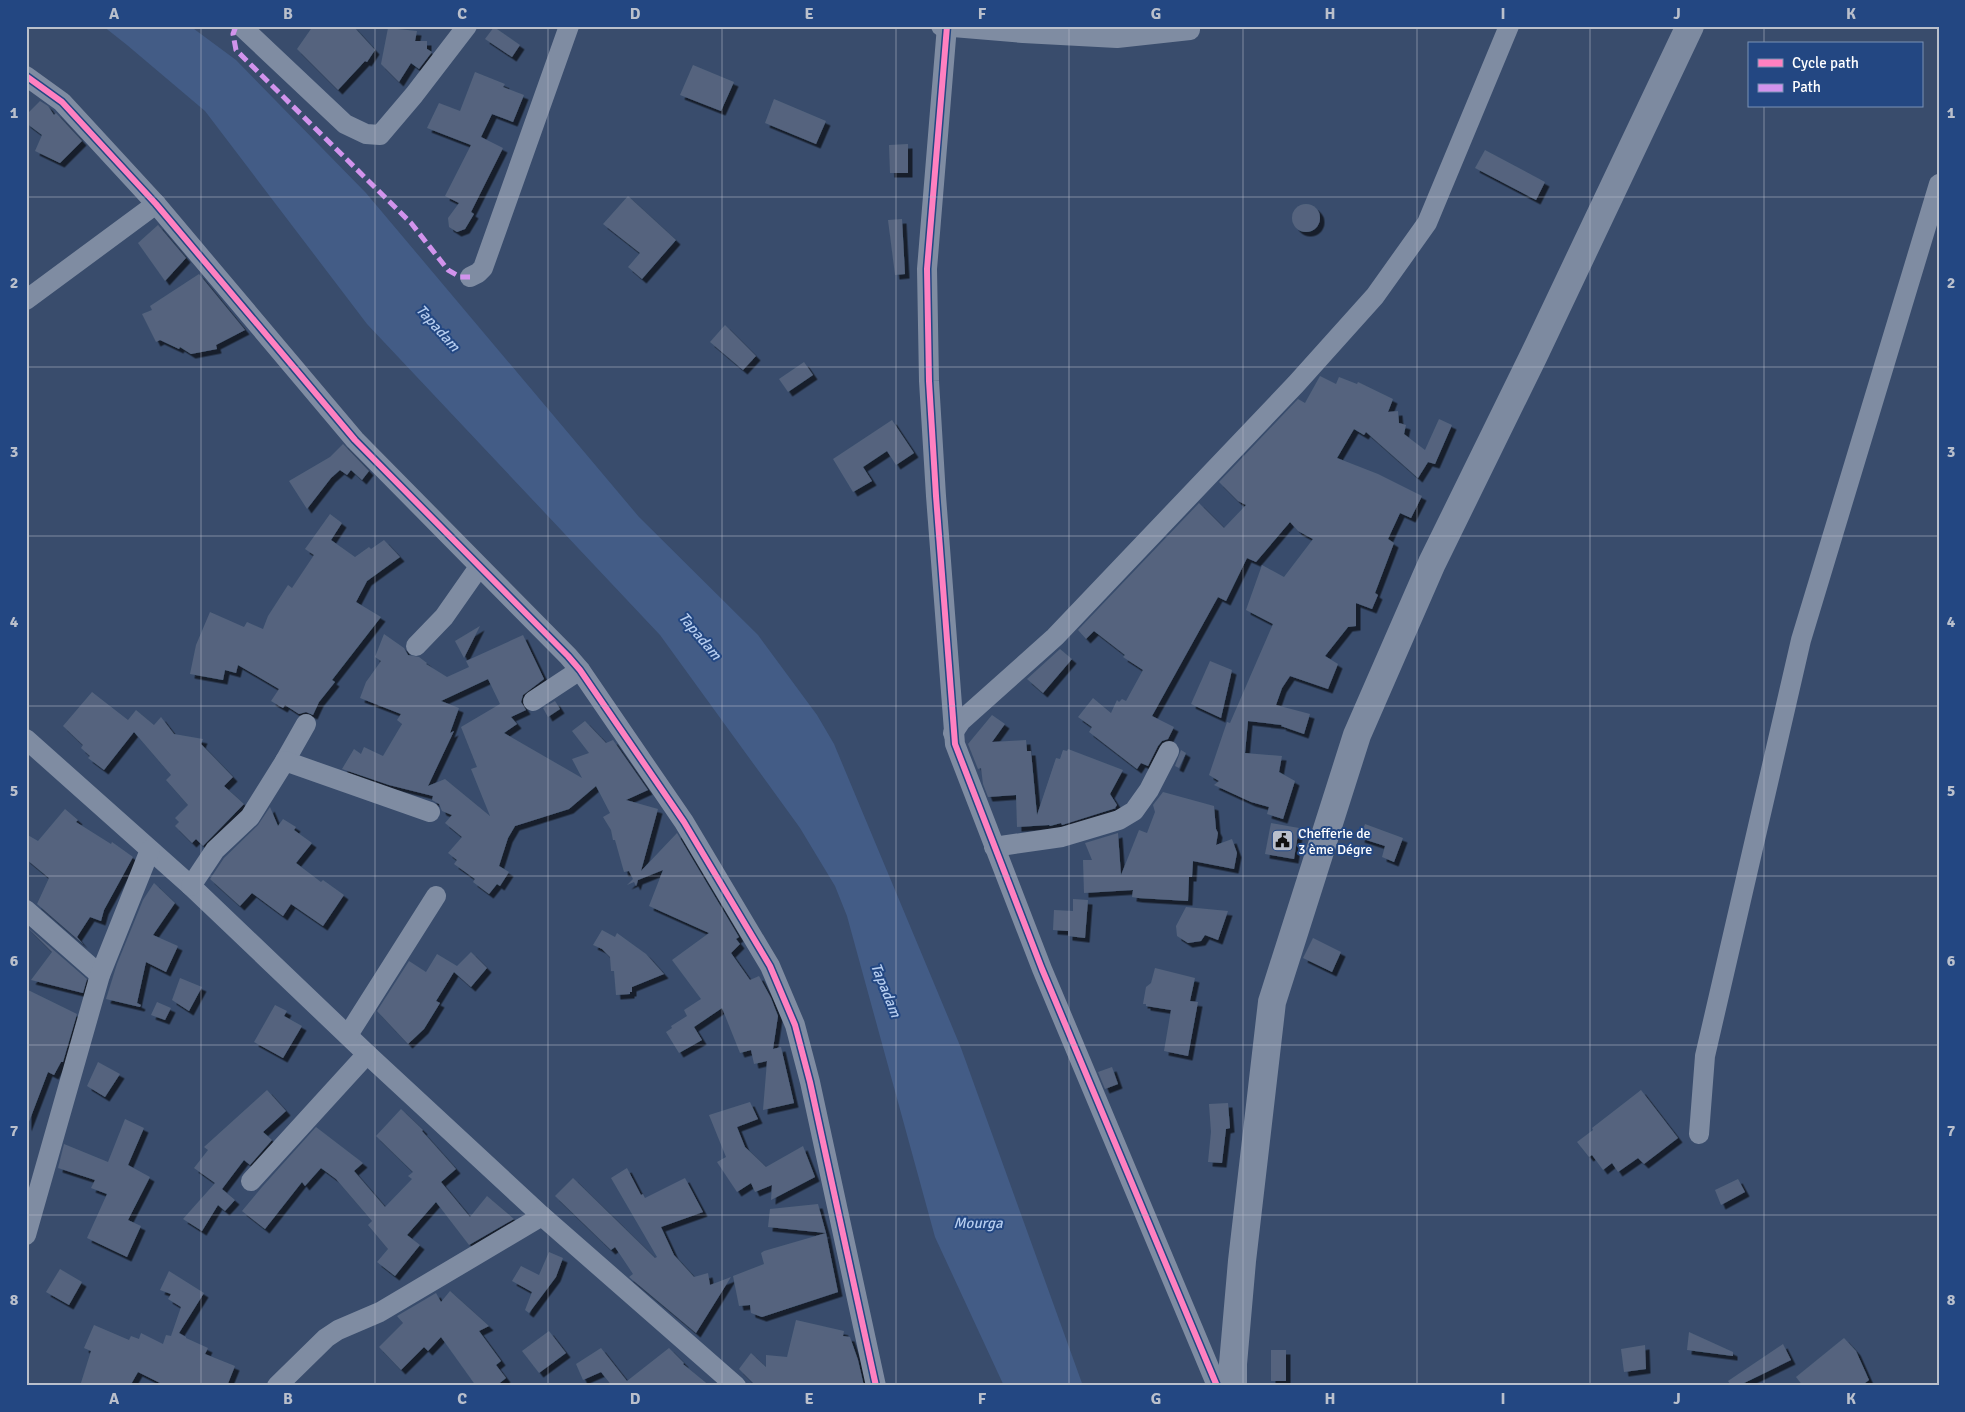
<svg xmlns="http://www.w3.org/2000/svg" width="1965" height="1412" viewBox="0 0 1965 1412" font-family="Signika,sans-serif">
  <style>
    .water { fill: #435c86 }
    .building { fill: #54647e; fill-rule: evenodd; filter: url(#shadow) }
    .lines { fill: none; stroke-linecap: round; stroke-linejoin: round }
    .minor { stroke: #7f8ca2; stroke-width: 20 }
    .primary { stroke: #7d8aa0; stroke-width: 28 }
    .quiet { stroke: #d193ec; stroke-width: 5; stroke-dasharray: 10 5; stroke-linecap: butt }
    .cycleway-casing { stroke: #234782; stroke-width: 9 }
    .cycleway { stroke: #ff80c0; stroke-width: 6 }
    .grid { fill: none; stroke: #bac0cc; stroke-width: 1; stroke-opacity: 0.55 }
    .labels { text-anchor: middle; stroke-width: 4; stroke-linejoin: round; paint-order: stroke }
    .poi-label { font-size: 14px; fill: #fff; stroke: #234782; text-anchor: start }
    .water-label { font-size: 15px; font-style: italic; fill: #b6cdef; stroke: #234782 }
    .neatline { fill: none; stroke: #bac0cc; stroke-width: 2 }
    .grid-label { font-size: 16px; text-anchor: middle; font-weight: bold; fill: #bac0cc }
  </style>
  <defs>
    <filter id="shadow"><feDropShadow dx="4.5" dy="4.5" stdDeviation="0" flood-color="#0009"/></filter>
  </defs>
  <rect width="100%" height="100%" fill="#394c6c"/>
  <path class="water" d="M103 26H190L236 60 366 193 639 517 758 635 817 715 834 744 961 1048 1083 1386H1004L935 1237 847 916 835 886 800 828 660 635 367 324 205 111 127 45Z"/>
  <g class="building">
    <path d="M313 26H353L375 50 367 62 365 61 338 90 297 49Z"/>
    <path d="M494 27 520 45 512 57 485 39Z"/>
    <path d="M388 28 417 31 415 41H427V49L432 52 419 69 411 63 399 82 381 64Z"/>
    <path d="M693 65 734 82 721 111 680 95Z"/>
    <path d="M475 72 505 84 503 87 524 95 513 122 492 114 481 137 503 148 471 212 474 214 465 229 457 232 449 227 448 218 459 203 445 196 471 145 427 128 439 103 460 111Z"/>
    <path d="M774 99 826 121 816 144 765 123Z"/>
    <path d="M40 101 48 106 54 115 56 113 82 141 60 163 35 151 42 135 26 123V115Z"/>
    <path d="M908 144V173H890L889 145Z"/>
    <path d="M1485 150 1545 182 1536 200 1475 168Z"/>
    <path d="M628 196 676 240 642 279 628 267 640 253 603 224Z"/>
    <circle cx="1306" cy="218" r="14"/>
    <path d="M902 219 905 274 895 275 888 220Z"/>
    <path d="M158 225 186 258 165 281 138 243Z"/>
    <path d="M199 274 245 330 216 345 217 349 191 354 180 347 179 349 160 340 156 342 142 314 152 310 150 306Z"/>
    <path d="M725 325 756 356 743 370 710 342Z"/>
    <path d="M804 362 813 375 788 392 779 379Z"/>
    <path d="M1320 376 1336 384 1339 377 1357 384 1358 382 1393 399 1388 412 1398 411 1399 423 1406 425 1404 434 1425 450 1439 419 1452 425 1435 464 1428 462 1418 478 1366 432 1364 435 1354 429 1337 458 1378 474 1422 496 1411 518 1400 513 1388 539 1394 543 1375 593 1378 595 1372 609 1356 603V626L1348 627 1325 656 1338 664 1328 689 1290 676 1282 688 1276 705 1310 714 1304 734 1281 726 1282 725 1248 721 1245 753 1282 756 1279 772 1295 781 1283 819 1267 814 1269 807 1251 802 1214 785 1219 781 1209 775 1227 722 1230 723 1273 624 1246 610 1262 565 1284 577 1313 539 1298 531 1290 522 1256 562 1247 558 1226 601 1218 597 1152 716 1174 727 1168 739 1162 741 1158 746 1148 766 1141 763 1137 769 1089 732 1092 727 1078 717 1093 698 1111 713 1117 700 1119 702 1122 699 1126 701 1143 670 1123 657 1125 655 1094 631 1086 639 1078 630 1199 503 1224 528 1246 505 1238 501 1219 482 1298 399 1305 403Z"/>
    <path d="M892 420 914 453 896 465 887 451 863 467 872 481 853 492 833 459Z"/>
    <path d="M343 444 369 471 362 480 351 470 347 475 340 470 331 478 307 509 289 481 330 457Z"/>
    <path d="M330 514 342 523 331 540 355 557 369 547 371 549 384 540 400 557 367 581 356 602 381 617 332 680 335 682 319 702 313 715 306 712 299 714 285 705 283 708 271 701 279 689 238 665 236 673 225 670 223 680 190 674 196 645 210 612 244 627 247 622 263 629 268 616 288 585 292 588 314 555 305 549Z"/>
    <path d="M480 626 464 658 455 641Z"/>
    <path d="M384 634 404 648 408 655 419 657 427 663 426 664 447 677 469 667 466 661 523 635 544 679 523 695 521 702 526 710 511 717 517 724 504 733 582 778 572 759 589 753 572 731 585 721 606 743 613 740 648 790 626 800 658 809 641 871 677 833 739 937 736 939 740 944 731 953 750 980 759 976 771 998 778 1016 773 1049 781 1047 794 1103 763 1110 767 1061 754 1064 751 1050 740 1053 722 1008 694 1027 702 1040 679 1053 666 1032 672 1028 671 1026 687 1016 684 1010 701 999 672 960 709 933 649 906 663 870 638 880 636 886 634 882 627 885 633 879 629 871 624 872 615 840H613L611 830 603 817 610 813 596 786 569 809 515 826 508 838 499 866 509 872 500 886 497 884 489 894 473 882 475 879 454 864 457 860 448 853 462 837 445 823 452 815 442 811 439 804 432 800 433 796 389 785 342 769 354 749 361 754 364 747 383 756 402 724 397 720 401 714 360 698 366 682 381 661 375 657ZM488 679 500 704 461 727 477 767 471 769 490 816 445 779 428 786 454 731 450 733 459 708 441 701Z"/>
    <path d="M1060 649 1072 659 1043 693 1027 679Z"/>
    <path d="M1210 661 1232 670 1221 718 1191 704Z"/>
    <path d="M92 692 128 720 136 710 154 725 161 717 174 734 203 739 201 744 233 777 224 786 244 804 203 846 196 839 192 843 175 826 179 822 175 818 188 805 166 780 171 775 134 732 104 770 88 758 90 756 81 748 83 745 63 726Z"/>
    <path d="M555 701 560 709 548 717 543 708Z"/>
    <path d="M992 715 1005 724 992 742 1026 740 1027 751H1031L1037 815 1056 758 1060 759 1063 750 1067 751 1068 749 1123 770 1110 794 1117 805 1115 808H1116L1062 825 1061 823 1050 826 1049 825 1017 827 1016 795 988 797 983 784 981 768 978 769 968 744Z"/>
    <path d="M1181 750 1186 753 1179 768 1175 766Z"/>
    <path d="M1163 792 1214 806 1216 829 1218 833 1216 845 1232 839 1237 853 1234 869 1193 861 1192 877H1189L1188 901 1138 898 1132 897 1133 890 1084 893 1083 860H1092L1085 843 1118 833 1121 875 1139 830 1147 833 1155 812 1153 805Z"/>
    <path d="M270 807 278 826 283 819 296 827 294 830 312 843 296 863 321 882 323 880 344 895 323 926 291 904 283 916 252 893 240 906 210 879 224 858 258 825Z"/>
    <path d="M65 809 78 820 76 822 111 844 112 842 133 857 104 910 101 921 90 917 77 937 83 944 37 904 49 878 26 859V834L38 841Z"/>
    <path d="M1271 823 1299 828 1294 859 1265 854Z"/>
    <path d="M1365 824 1403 838 1394 862 1382 857 1385 846 1360 838Z"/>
    <path d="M154 883 175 903 153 935 178 946 166 972 146 962 137 1003 141 1005 140 1007 106 999 117 964 143 900Z"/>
    <path d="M1073 899 1088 900 1085 938 1068 936V931L1053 930 1054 910 1073 911Z"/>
    <path d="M1186 907 1228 911 1218 940 1205 935 1201 941 1188 943 1177 936 1176 926Z"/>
    <path d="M26 926 87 979 83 993 31 980 52 952Z"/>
    <path d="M602 930 615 937 617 933 646 954 664 974 632 987V992H630V994L616 995 614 971H611L610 957 602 949 593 945Z"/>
    <path d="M1313 938 1341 952 1332 972 1303 958Z"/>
    <path d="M471 952 487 968 471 987 454 972 436 1001 440 1003 424 1029 408 1044 377 1011 409 961 426 972 437 954 457 966Z"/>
    <path d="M1155 968 1195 978 1190 1001 1198 1002 1188 1056 1164 1051 1171 1010 1146 1006V1004H1143L1146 987 1151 983Z"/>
    <path d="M180 978 202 987 189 1011 172 1000Z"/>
    <path d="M26 989 77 1014 63 1062H61L54 1075 48 1072 27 1127Z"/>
    <path d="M157 1002 171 1008 165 1020 151 1015Z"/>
    <path d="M275 1005 287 1011 284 1016 302 1026 283 1058 254 1042Z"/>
    <path d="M98 1062 120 1074 105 1097 87 1086Z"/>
    <path d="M1112 1067 1118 1084 1105 1089 1098 1072Z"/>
    <path d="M267 1090 286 1111 263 1132 272 1140 250 1165 244 1160 222 1189 235 1200 225 1211 218 1205 202 1231 183 1219 215 1183 194 1168 208 1150 204 1147Z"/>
    <path d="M1641 1090 1678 1138 1644 1164 1638 1158 1618 1172 1612 1163 1603 1170 1592 1155 1589 1157 1577 1142 1593 1130 1592 1128Z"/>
    <path d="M750 1102 758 1119 737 1127 745 1147 766 1167 803 1146 815 1177 771 1200 772 1185 755 1192 751 1183 737 1192 717 1162 726 1157 709 1115Z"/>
    <path d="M1228 1103 1230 1128 1226 1129 1222 1163 1208 1162 1211 1132 1209 1104Z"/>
    <path d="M401 1109 423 1130 422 1131 456 1169 441 1182 470 1217 487 1196 514 1219 469 1245 436 1202 407 1235 420 1245 395 1276 377 1262 388 1249 368 1225 372 1221 336 1179 321 1168 305 1186 302 1182 265 1229 242 1211 262 1187 316 1127 363 1163 354 1171 385 1207 412 1179 408 1176 413 1172 376 1136Z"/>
    <path d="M125 1119 144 1128 128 1165 150 1177 128 1220 141 1226 127 1257 87 1238 107 1194 91 1188 95 1180 58 1168 64 1144 108 1162Z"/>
    <path d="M627 1168 641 1195 643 1194 645 1198 685 1178 703 1212 661 1227 674 1255 694 1277 708 1273 710 1285 731 1277 696 1333 629 1277 633 1274 615 1247 611 1250 555 1196 573 1178 655 1258 657 1257 611 1178Z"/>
    <path d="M1738 1179 1745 1192 1721 1205 1715 1190Z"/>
    <path d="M818 1204 826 1233 768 1227 770 1209Z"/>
    <path d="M826 1233 838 1292 762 1317 751 1313 750 1305 739 1306 733 1276 764 1264 761 1253 764 1251Z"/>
    <path d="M549 1252 563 1258 556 1277 529 1313 525 1310 532 1292 512 1281 521 1266 539 1275Z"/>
    <path d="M60 1269 82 1282 69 1305 46 1292Z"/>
    <path d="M169 1271 204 1293 179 1333 186 1337V1338L208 1348 205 1354 235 1366 227 1386H166L138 1372 130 1386H80L91 1351 84 1348 94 1325 129 1340 131 1336 139 1339 141 1333 163 1344 166 1335 171 1336 181 1307 168 1299 171 1294 160 1290Z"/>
    <path d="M450 1291 489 1326 479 1331 501 1361 496 1365 506 1378 496 1386H476L441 1337 428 1351 424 1347 401 1370 379 1347 403 1323 397 1316 436 1293 441 1302Z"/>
    <path d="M796 1320 844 1331 843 1336 850 1337 858 1360 864 1386H756L739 1369 751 1353 766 1367V1355L787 1357Z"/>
    <path d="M549 1331 566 1353 539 1373 522 1351Z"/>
    <path d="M1689 1332 1733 1352V1356L1687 1350Z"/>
    <path d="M1844 1338 1856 1351 1869 1380 1861 1386H1803L1796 1377Z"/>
    <path d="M1783 1344 1791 1360 1738 1386H1731L1728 1381Z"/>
    <path d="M1645 1345 1646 1369 1624 1372 1621 1349Z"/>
    <path d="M601 1348 627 1381 669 1348 684 1363 683 1364 710 1386H612L601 1372 583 1380 576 1364Z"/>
    <rect x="1271" y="1350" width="15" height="31"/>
  </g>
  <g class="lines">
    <g class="minor">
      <path d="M241 26 345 124 366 134 380 135 414 95 467 26"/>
      <path d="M941 26 1023 33 1117 38 1190 30"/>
      <path d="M947 26 927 269 929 381 936 496 955 744 1042 969 1217 1386"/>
      <path d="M26 76 62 102 156 204 355 440 568 656 580 670 684 822 770 966 795 1025 810 1082 876 1386"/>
      <path d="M470 277 478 273 483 268 569 26"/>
      <path d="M26 300 156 204"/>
      <path d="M416 646 444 617 479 567"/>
      <path d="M533 701 580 670"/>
      <path d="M953 733 961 721 1055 637 1296 384 1375 296 1427 223 1509 26"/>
      <path d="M26 739 191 886 367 1054 542 1216 736 1386"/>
      <path d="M285 761 306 724"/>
      <path d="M994 847 1062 837 1119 820 1134 811 1149 790 1169 751"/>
      <path d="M191 886 215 850 250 817 285 761 430 812"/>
      <path d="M26 910 100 975"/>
      <path d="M348 1035 436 896"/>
      <path d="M1699 1134 1705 1056 1801 640 1939 184"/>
      <path d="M251 1181 367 1054"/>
      <path d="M26 1235 100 975 150 850"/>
      <path d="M277 1386 326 1338 338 1330 380 1312 542 1216"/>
    </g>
    <path class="primary" d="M1233 1386V1364L1242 1261 1272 1002 1357 735 1432 563 1534 355 1690 26"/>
    <path class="quiet" d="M236 26 233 34 236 50 411 223 448 270 460 277H470"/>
    <defs>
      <g id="cycleway">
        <path d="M947 26 927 269 929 381 936 496 955 744 1042 969 1217 1386"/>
        <path d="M26 76 62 102 156 204 355 440 568 656 580 670 684 822 770 966 795 1025 810 1082 876 1386"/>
      </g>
    </defs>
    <use href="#cycleway" class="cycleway-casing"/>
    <use href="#cycleway" class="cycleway"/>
  </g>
  <path class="grid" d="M201 26V1386M375 26V1386M548 26V1386M722 26V1386M896 26V1386M1069 26V1386M1243 26V1386M1417 26V1386M1590 26V1386M1764 26V44M1764 106V1386M26 197H1939M26 367H1939M26 536H1939M26 706H1939M26 876H1939M26 1045H1939M26 1215H1939"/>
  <defs>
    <symbol id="civic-square" viewBox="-11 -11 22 22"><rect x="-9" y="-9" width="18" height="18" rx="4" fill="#bac0cc" stroke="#234782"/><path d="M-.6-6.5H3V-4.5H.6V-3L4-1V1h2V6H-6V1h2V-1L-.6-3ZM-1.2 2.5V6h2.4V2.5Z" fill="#111"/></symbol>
  </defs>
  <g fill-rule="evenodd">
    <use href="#civic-square" x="1270" y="828" width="25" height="25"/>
  </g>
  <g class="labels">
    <g class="poi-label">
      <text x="1298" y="838">Chefferie de<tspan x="1298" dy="16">3 ème Dégre</tspan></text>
    </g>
    <g class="water-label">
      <text transform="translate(438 328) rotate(48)" y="5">Tapadam</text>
      <text transform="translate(700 636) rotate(50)" y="5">Tapadam</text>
      <text transform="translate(886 990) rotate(68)" y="5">Tapadam</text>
      <text x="978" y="1228">Mourga</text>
    </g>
  </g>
  <rect width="1965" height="1412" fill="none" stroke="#234782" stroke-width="55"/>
  <rect x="1748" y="42" width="175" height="65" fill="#234782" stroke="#7b91b4"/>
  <rect x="1758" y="59" width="25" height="8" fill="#ff80c0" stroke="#7b91b4"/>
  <text x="1792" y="68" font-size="15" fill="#ffffff">Cycle path</text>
  <rect x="1758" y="84" width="25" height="8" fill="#d193ec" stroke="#7b91b4"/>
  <text x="1792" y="92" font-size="15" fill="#ffffff">Path</text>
  <rect x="28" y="28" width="1910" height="1356" class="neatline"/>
  <g class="grid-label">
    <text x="114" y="19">A</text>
    <text x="288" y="19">B</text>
    <text x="462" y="19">C</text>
    <text x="635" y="19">D</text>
    <text x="809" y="19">E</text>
    <text x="982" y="19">F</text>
    <text x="1156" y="19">G</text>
    <text x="1330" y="19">H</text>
    <text x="1503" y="19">I</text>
    <text x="1677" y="19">J</text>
    <text x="1851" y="19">K</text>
    <text x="14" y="118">1</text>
    <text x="1951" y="118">1</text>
    <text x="14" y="288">2</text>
    <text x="1951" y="288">2</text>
    <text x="14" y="457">3</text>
    <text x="1951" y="457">3</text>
    <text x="14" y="627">4</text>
    <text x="1951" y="627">4</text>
    <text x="14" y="796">5</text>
    <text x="1951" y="796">5</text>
    <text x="14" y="966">6</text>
    <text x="1951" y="966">6</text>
    <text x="14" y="1136">7</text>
    <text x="1951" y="1136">7</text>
    <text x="14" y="1305">8</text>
    <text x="1951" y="1305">8</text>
    <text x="114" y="1404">A</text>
    <text x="288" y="1404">B</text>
    <text x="462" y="1404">C</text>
    <text x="635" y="1404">D</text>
    <text x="809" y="1404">E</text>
    <text x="982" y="1404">F</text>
    <text x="1156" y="1404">G</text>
    <text x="1330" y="1404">H</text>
    <text x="1503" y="1404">I</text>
    <text x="1677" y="1404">J</text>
    <text x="1851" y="1404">K</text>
  </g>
</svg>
